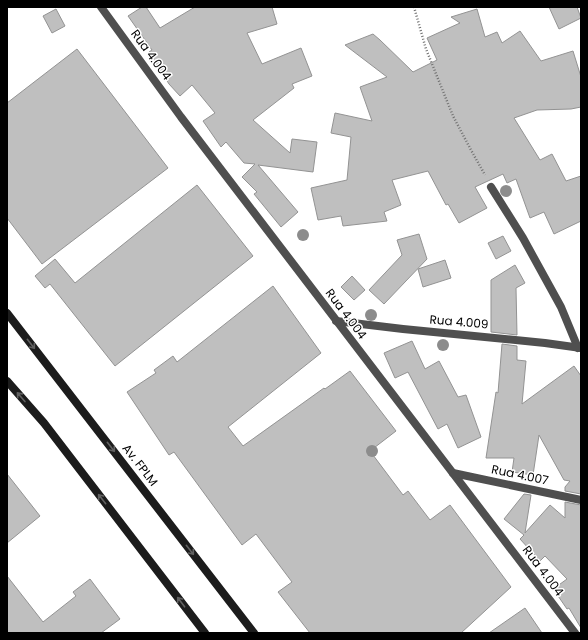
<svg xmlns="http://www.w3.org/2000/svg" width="588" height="640" viewBox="0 0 588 640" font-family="Poppins,sans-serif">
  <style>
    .building { fill: #bfbfbf; stroke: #939393 }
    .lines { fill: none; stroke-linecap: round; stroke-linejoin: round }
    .path { stroke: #717171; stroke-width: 2.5; stroke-dasharray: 1 2; stroke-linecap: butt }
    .minor { stroke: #4f4f4f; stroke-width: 8 }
    .secondary { stroke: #1c1c1c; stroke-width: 8 }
    .tree { fill: #8c8c8c }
    .oneway { stroke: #606060 }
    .labels { text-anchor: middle; stroke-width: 3; stroke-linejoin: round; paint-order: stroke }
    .street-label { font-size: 12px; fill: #000; stroke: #fff }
  </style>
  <rect width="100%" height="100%" fill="#fff"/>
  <g class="building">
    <path d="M142 7H146L160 28 195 7H272L277 24 247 33 262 64 301 48 312 76 292 84 294 88 253 120 290 153 292 139 317 142 313 172 258 165 298 212 281 227 254 194 257 192 242 177 255 164 244 163 226 142 221 147 203 121 215 113 192 85 180 96 169 84 149 52 152 50 128 16Z"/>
    <path d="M549 7H577L581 18 559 29Z"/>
    <path d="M56 9 65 26 52 33 43 16Z"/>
    <path d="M477 9 485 37 497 32 502 43 520 31 541 61 573 51 581 77V107L571 109 537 110 514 118 540 160 552 154 566 181 581 176V221L554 234 544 212 530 218 516 179 507 183 503 174 475 187 487 208 459 223 448 204 446 205 428 171 392 180 401 205 384 212 387 221 343 226 341 216 318 220 311 188 347 180 351 137 331 133 335 113 372 121 360 87 387 77 345 45 373 34 380 40 413 72 437 60 427 38 460 23 451 17Z"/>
    <path d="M77 49 168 168 42 264 7 218V103Z"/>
    <path d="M197 185 253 256 115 366 50 284 45 288 35 276 55 259 75 283Z"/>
    <path d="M419 234 427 259 384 304 369 290 402 255 397 240Z"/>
    <path d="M503 236 511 251 496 259 488 243Z"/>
    <path d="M445 260 451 278 423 287 418 269Z"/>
    <path d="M515 265 525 283 516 288 517 335 491 332V280Z"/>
    <path d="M352 276 365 290 354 300 341 287Z"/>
    <path d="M273 286 321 353 228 427 243 446 324 388 325 389 350 371 396 431 370 451 403 495 408 491 430 520 450 505 511 587 461 633H310L278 592 292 582 256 534 242 545 174 452 169 455 127 392 156 373 154 370 173 356 177 362Z"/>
    <path d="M412 341 425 369 439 361 458 397 466 395 481 437 458 448 447 424 438 429 408 372 395 378 384 353Z"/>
    <path d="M502 344 517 346V360L526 361 522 404 574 366 581 376V494L565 491V487L570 481 564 480 539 435 533 475 512 472 514 458H486L496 392 498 393Z"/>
    <path d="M7 474 40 516 7 543Z"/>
    <path d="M524 494 531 495 525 533 550 505 565 518V502L581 505V628L569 608 567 609 556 593V587L567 579 545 556 540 561 520 539 524 535 504 519Z"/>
    <path d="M7 576 43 622 76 596 73 592 90 579 120 619 101 633H7Z"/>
    <path d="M525 608 542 633H489Z"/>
  </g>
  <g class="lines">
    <path class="path" d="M414 7 426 49 453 116 471 150 485 175"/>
    <g class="minor">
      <path d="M101 7 181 117 575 633"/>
      <path d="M491 187 523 238 561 307 578 348"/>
      <path d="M336 321 403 329 545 343 581 348"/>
      <path d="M453 473 581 500"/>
    </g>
    <g class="secondary">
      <path d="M7 313 254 633"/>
      <path d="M7 381 44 423 205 633"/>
    </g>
  </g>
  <g class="tree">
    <circle cx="506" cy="191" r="6"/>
    <circle cx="303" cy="235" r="6"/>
    <circle cx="371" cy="315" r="6"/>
    <circle cx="443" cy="345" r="6"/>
    <circle cx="372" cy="451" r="6"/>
  </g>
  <defs><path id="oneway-shaft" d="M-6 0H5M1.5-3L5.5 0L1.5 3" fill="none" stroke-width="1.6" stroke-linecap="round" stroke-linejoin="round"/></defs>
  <g class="oneway">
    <use href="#oneway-shaft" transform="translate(31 344) rotate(52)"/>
    <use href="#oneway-shaft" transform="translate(21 397) rotate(-131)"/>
    <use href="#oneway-shaft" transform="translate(111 447) rotate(52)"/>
    <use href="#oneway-shaft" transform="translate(102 499) rotate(-128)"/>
    <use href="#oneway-shaft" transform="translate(190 550) rotate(52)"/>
    <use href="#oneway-shaft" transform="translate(181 602) rotate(-127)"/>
  </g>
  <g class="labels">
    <g class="street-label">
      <text transform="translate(151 55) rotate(54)" y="4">Rua 4.004</text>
      <text transform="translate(346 314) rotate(53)" y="4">Rua 4.004</text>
      <text transform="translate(459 322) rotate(5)" y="4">Rua 4.009</text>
      <text transform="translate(140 465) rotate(52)" y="4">Av. FPLM</text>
      <text transform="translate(520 475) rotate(12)" y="4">Rua 4.007</text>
      <text transform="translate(543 571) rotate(53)" y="4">Rua 4.004</text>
    </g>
  </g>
  <rect width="588" height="640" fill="none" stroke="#000000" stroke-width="16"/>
</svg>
